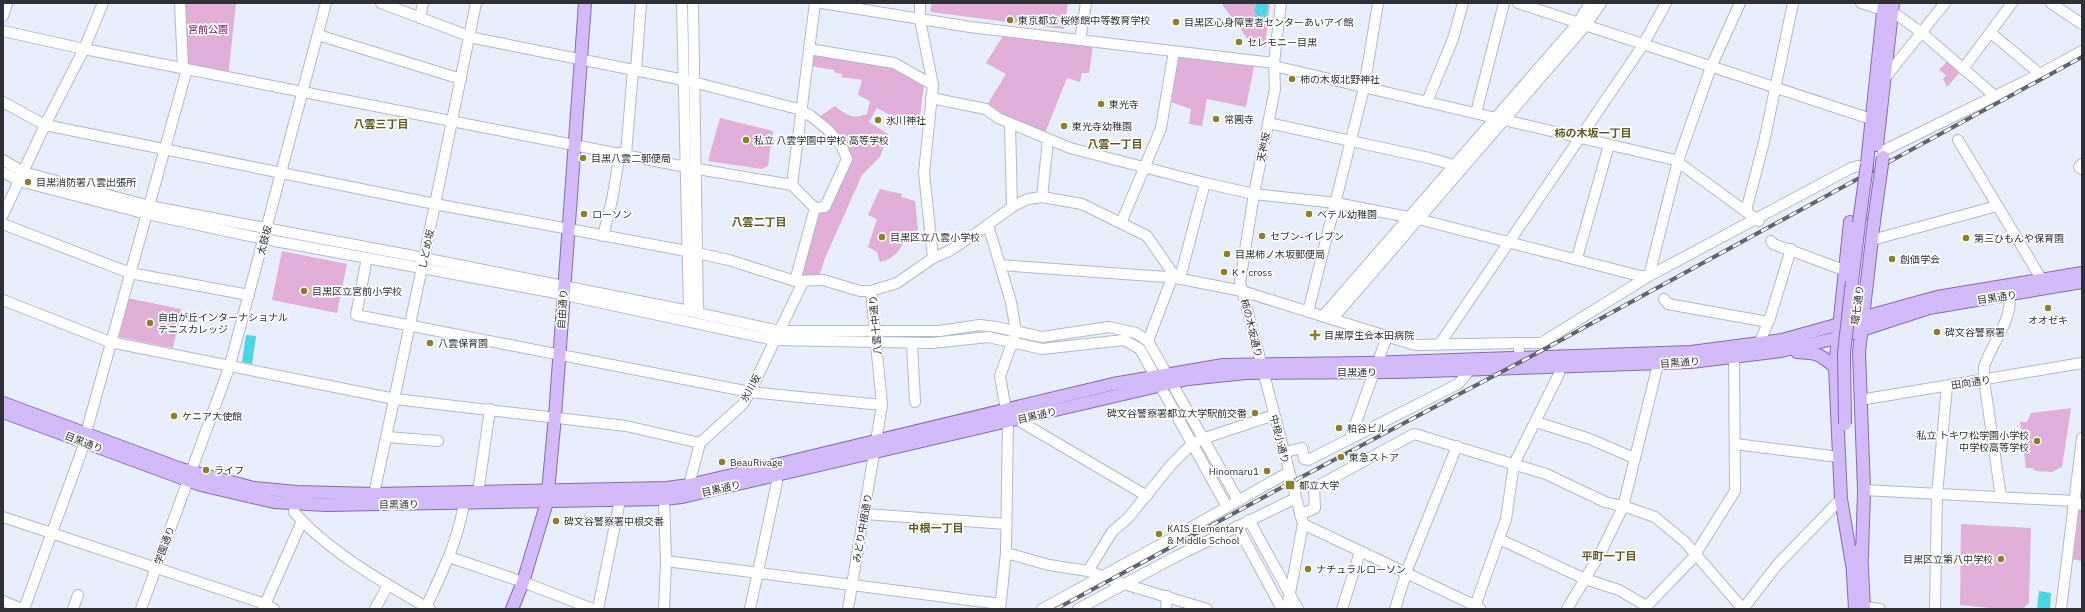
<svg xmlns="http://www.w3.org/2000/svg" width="2085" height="612" viewBox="0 0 2085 612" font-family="'IBM Plex Sans','Noto Sans JP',sans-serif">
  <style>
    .green { fill: #e1afd7 }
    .water { fill: #4ad6e2 }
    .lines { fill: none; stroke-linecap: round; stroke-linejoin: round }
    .minor-casing { stroke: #b3b9c6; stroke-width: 12 }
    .major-casing { stroke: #866cb2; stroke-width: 14 }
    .minor { stroke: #fff; stroke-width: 10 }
    .major { stroke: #d3baf9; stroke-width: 12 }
    .rail-casing { stroke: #61646c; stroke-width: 4 }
    .rail { stroke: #fff; stroke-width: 2.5; stroke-dasharray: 8; stroke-linecap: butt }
    .major-bridge-casing { stroke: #866cb2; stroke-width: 14; stroke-linecap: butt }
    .major-bridge { stroke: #d3baf9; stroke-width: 12 }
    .poi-dot { fill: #888129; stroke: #fff; stroke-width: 1.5 }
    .labels { text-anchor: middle; stroke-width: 3.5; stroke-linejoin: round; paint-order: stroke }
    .poi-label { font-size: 10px; fill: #2e3035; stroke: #fff; text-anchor: start }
    .park-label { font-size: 10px; fill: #691160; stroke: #fff }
    .street-label { font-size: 10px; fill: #2e3035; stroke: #fff }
    .neighbourhood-label { font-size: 11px; font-weight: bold; fill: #5f5a1e; stroke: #fff }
  </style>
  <rect width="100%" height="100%" fill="#e9eefc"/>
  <g class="green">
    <path d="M182 3H236L228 77 183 68Z"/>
    <path d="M932 3H1068L1064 29 930 12Z"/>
    <path d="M1221 3H1270L1265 47 1253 46Z"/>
    <path d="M1004 34 1093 45 1089 73H1082L1080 82 1067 78 1045 133 998 113 987 105 1006 74 986 63Z"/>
    <path d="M813 52 891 66 924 84 920 116 914 128 877 108 869 122 888 134 880 157 862 175 825 258 819 276 798 277 818 210 848 150 819 117 835 106C847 116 853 119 867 114L870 101 858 95 862 80 841 77 842 74 834 72V70L811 66Z"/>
    <path d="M1176 56 1254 66 1246 107 1207 99 1202 126 1189 124 1191 109 1168 101Z"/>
    <path d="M1947 61H1950L1962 70 1947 87 1943 79 1946 75 1939 70Z"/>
    <path d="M720 118 773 131 768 166 762 169 708 161Z"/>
    <path d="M880 189 902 194 901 197 915 201 918 230 908 233C902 247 896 259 880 262L877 252 868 247 877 219 868 215Z"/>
    <path d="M282 251 347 264 337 313 272 300Z"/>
    <path d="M127 298 181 309 173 348 119 337Z"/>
    <path d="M2071 408 2062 467 2052 472 2035 471 2033 468H2026L2020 422H2027L2031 413Z"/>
    <path d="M2079 508 2082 509V561L2071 559 2076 509Z"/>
    <path d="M1961 524 2031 528 2029 603 2023 609H2000L1960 605Z"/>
  </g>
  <g class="water">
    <path d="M1257 3H1268L1266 19 1258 17 1254 10Z"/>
    <path d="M246 335 256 336 252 364 242 362Z"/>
    <path d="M2039 591 2051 593 2050 609H2037Z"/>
  </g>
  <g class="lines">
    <defs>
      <g id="minor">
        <path d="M180 3 183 68"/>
        <path d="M381 3 474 38 689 81 798 109 811 116 828 130 842 147 847 159 825 207 815 208"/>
        <path d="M682 3 689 311"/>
        <path d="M693 3 698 313"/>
        <path d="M822 3 970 27 1274 63"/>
        <path d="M920 3V20L933 85 924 173 933 258"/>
        <path d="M1281 3 1274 63 1275 89 1254 194 1240 282 1303 524 1287 609"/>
        <path d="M1518 3 1868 118"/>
        <path d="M1861 3 1883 10"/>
        <path d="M2051 3 2082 24"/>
        <path d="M1893 12 1922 33 1995 96"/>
        <path d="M3 16 7 3"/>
        <path d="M420 18 423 3"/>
        <path d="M3 31 84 49 686 167 792 185 815 208 795 281"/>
        <path d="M1991 33 2040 74"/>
        <path d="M318 35 461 79"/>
        <path d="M1080 40 1086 3"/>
        <path d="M809 49 894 63 933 85"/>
        <path d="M1274 66 1675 160 1759 221"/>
        <path d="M1963 69 2012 3"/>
        <path d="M636 70 641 3"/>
        <path d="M1884 79 1945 3"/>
        <path d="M931 98 986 109 998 118 1070 148 1205 183 1254 194 1336 203 1418 219 1640 276H1649L1678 161 1711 67 1740 3"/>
        <path d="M3 102 45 125 435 204 697 253 729 260 795 281 823 280 860 291H871L897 283 933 258 949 251 978 232 1012 207 1028 199 1042 197 1082 204 1147 236 1176 278 1242 291 1415 345 1519 343"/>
        <path d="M1427 102 1453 39 1463 3"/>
        <path d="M1476 113 1504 3"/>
        <path d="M1268 123 1429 158 1454 165"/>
        <path d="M1010 124 1012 207"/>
        <path d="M1958 140 2042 280"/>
        <path d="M1883 151 2040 74 2082 51"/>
        <path d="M626 154 633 70"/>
        <path d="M3 160 23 172 149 206 424 258 689 311 779 331H939L980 325 996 327 1042 337 1109 327 1136 333 1148 341 1238 500"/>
        <path d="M2082 164 2079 167 2082 169"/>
        <path d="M3 172 19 181 147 214 264 239 556 293 774 340 932 343 988 337 1042 349 1124 340 1140 349 1227 507"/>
        <path d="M792 185 815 3"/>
        <path d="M1042 197 1048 140"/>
        <path d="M1746 211 1764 142 1793 3"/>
        <path d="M3 215 45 125 84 49 103 3"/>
        <path d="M1121 223 1161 128 1174 51"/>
        <path d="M3 224 130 273 249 295"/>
        <path d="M988 225 1011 302 1016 332 1000 376 1006 410"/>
        <path d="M603 236 612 200 620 153"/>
        <path d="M1872 240 1997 206"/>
        <path d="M1771 241 1773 244 1844 270"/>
        <path d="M367 258 356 315 750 392 882 405"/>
        <path d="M1577 258 1609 145"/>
        <path d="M1000 265 1180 278 1205 183"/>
        <path d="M1664 299 1668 304 1768 322"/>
        <path d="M3 300 110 342 395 399 626 426 700 443"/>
        <path d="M1308 312 1364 88 1378 3"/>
        <path d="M1323 316 1578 23 1590 3"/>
        <path d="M1334 320 1335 316 1586 25 1601 3"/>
        <path d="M1148 341 1172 278"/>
        <path d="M912 343 915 402"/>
        <path d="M1759 344 1770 318 1791 249"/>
        <path d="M1439 345 1643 45 1666 3"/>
        <path d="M1519 350V343H1541L1649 276 1851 168 1858 166"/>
        <path d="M1379 363 1380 356 1387 336"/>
        <path d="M1860 400 2082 363"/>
        <path d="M1016 419 1147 496"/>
        <path d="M1536 422 1590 439 1634 458"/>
        <path d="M86 433 187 69"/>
        <path d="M387 437 438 441"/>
        <path d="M1350 439 1374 372"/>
        <path d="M1735 444 1839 457"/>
        <path d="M1285 456 1289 451 1302 448 1304 459 1308 460 1458 384 1470 370"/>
        <path d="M689 485 700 443 743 404 750 392 803 282"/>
        <path d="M1864 490 2074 501 2082 505"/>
        <path d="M478 493 490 409"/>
        <path d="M374 494 424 258 476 3"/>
        <path d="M2001 497 1984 380C1984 375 1983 369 1985 364 1992 344 2014 317 2009 295"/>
        <path d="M295 504 294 512C329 552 384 583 430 609"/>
        <path d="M865 514 1006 524"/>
        <path d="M1300 515 1315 508 1314 488 1414 434 1418 435 1546 474 1605 502 1626 507 1655 517 1685 542 1743 609"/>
        <path d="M3 517 265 604 274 609"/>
        <path d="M1249 520 1298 609"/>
        <path d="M1303 524 1480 608"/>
        <path d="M1237 526 1282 609"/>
        <path d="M1499 539 1585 579 1619 590 1646 606"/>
        <path d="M1006 553 1049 565 1088 571 1124 584 1207 609"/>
        <path d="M449 557 523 582 593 609"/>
        <path d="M666 561 1000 604"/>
        <path d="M1088 571 1112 532 1128 518 1171 465 1191 445 1202 439 1274 415"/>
        <path d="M3 601 22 609"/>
        <path d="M426 607C442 573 458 541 464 503"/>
        <path d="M1864 607 1880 609"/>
        <path d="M24 609 85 442"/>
        <path d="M73 609 78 595"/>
        <path d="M141 609 230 365 326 3"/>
        <path d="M263 609 302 521"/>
        <path d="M375 609 388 585"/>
        <path d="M598 609 620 500"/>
        <path d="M664 609 666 561 664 499"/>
        <path d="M750 609 777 482 775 476"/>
        <path d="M848 609 882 405 871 291"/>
        <path d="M1000 609 1006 553 1008 421"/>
        <path d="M1042 609 1167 541 1289 472"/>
        <path d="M1078 609 1175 557 1296 498"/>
        <path d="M1166 609 1167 596"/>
        <path d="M1342 609 1360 552"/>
        <path d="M1395 609 1407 570 1457 446"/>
        <path d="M1474 609 1506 519 1514 464 1559 374V367"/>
        <path d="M1567 609 1601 552 1623 507 1658 364"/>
        <path d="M1644 609 1693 558 1735 491 1734 357"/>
        <path d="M1743 609 1777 565 1841 499"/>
        <path d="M1935 609 1937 494 1947 386"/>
        <path d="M2061 609 2082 438"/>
      </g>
      <g id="major">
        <path d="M1877 145 1893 3"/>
        <path d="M1867 164 1884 3"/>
        <path d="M1850 222 1835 367 1841 499 1852 564"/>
        <path d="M1852 282 1859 223"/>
        <path d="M1797 352C1818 353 1818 353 1835 367"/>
        <path d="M3 403 181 469 254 488 297 492 374 494 667 488 689 485 788 462 1113 384 1223 365 1367 363 1691 352 1782 340 1937 297 2082 273"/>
        <path d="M3 412 201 485 274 502 326 505 664 499 682 497 1188 379 1246 373 1398 372 1691 362 1781 351 1837 338 1929 308 2082 282"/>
        <path d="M1861 548 1864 609"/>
        <path d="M1862 556 1864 490 1859 352 1874 221"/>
        <path d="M1852 557 1855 609"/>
        <path d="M512 609 523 582 547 502 555 416 585 3"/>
      </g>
    </defs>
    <use href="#minor" class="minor-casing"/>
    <use href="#major" class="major-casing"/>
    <use href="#minor" class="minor"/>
    <use href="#major" class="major"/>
    <defs>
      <path id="rail" d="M1056 609 1290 483 1528 358 2082 57"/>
    </defs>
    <use href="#rail" class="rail-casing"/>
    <use href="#rail" class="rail"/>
    <defs>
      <g id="major-bridge">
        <path d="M1874 221 1883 157"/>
        <path d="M1859 223 1867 164"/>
        <path d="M1845 424 1844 353 1852 282"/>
      </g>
    </defs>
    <use href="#major-bridge" class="major-bridge-casing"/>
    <use href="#major-bridge" class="major-bridge"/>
  </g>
  <g class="poi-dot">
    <circle cx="1010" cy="20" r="4"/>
    <circle cx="1176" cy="22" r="4"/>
    <circle cx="1239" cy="42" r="4"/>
    <circle cx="1292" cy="79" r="4"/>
    <circle cx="1101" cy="104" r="4"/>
    <circle cx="1216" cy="119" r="4"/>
    <circle cx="878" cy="120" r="4"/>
    <circle cx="1064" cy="126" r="4"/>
    <circle cx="746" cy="140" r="4"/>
    <circle cx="583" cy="158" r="4"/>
    <circle cx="28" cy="182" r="4"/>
    <circle cx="584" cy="214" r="4"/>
    <circle cx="1309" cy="214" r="4"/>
    <circle cx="1262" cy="236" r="4"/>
    <circle cx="882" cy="237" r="4"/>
    <circle cx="1966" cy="238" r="4"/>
    <circle cx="1227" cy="254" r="4"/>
    <circle cx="1892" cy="259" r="4"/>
    <circle cx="1224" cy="272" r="4"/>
    <circle cx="304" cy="291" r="4"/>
    <circle cx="2048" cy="308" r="4"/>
    <circle cx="150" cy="323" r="4"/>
    <circle cx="1937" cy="332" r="4"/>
    <path d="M1313 329h4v4h4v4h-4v4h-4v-4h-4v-4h4z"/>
    <circle cx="430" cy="343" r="4"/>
    <circle cx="1255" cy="413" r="4"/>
    <circle cx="174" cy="416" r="4"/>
    <circle cx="1339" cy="428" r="4"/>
    <circle cx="2037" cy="441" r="4"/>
    <circle cx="1341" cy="457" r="4"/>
    <circle cx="722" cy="462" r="4"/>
    <circle cx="206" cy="470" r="4"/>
    <circle cx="1267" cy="471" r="4"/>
    <rect x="1285" y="480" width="10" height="10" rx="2"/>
    <circle cx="556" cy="521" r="4"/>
    <circle cx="1159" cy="534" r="4"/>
    <circle cx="2001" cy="559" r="4"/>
    <circle cx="1308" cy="569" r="4"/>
  </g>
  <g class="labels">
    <g class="poi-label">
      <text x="1018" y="24">東京都立 桜修館中等教育学校</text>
      <text x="1184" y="26">目黒区心身障害者センターあいアイ館</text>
      <text x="1247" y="46">セレモニー目黒</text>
      <text x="1300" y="83">柿の木坂北野神社</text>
      <text x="1109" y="108">東光寺</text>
      <text x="1224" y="123">常圓寺</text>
      <text x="886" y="124">氷川神社</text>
      <text x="1072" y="130">東光寺幼稚園</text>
      <text x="754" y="144">私立 八雲学園中学校 高等学校</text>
      <text x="591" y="162">目黒八雲二郵便局</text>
      <text x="36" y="186">目黒消防署八雲出張所</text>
      <text x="592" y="218">ローソン</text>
      <text x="1317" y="218">ベテル幼稚園</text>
      <text x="1270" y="240">セブン-イレブン</text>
      <text x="890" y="241">目黒区立八雲小学校</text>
      <text x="1974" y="242">第三ひもんや保育園</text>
      <text x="1235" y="258">目黒柿ノ木坂郵便局</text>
      <text x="1900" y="263">創価学会</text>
      <text x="1232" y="276">K・cross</text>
      <text x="312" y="295">目黒区立宮前小学校</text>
      <text x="158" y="321">自由が丘インターナショナル<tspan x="158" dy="12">テニスカレッジ</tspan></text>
      <text x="2048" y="324" text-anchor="middle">オオゼキ</text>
      <text x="1945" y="336">碑文谷警察署</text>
      <text x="1324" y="339">目黒厚生会本田病院</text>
      <text x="438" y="347">八雲保育園</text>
      <text x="1247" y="417" text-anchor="end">碑文谷警察署都立大学駅前交番</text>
      <text x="182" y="420">ケニア大使館</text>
      <text x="1347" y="432">粕谷ビル</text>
      <text x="2029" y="439" text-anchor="end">私立 トキワ松学園小学校<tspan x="2029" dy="12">中学校高等学校</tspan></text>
      <text x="1349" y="461">東急ストア</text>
      <text x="730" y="466">BeauRivage</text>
      <text x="214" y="474">ライフ</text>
      <text x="1259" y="475" text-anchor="end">Hinomaru1</text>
      <text x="1299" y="489">都立大学</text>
      <text x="564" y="525">碑文谷警察署中根交番</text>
      <text x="1167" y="532">KAIS Elementary<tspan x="1167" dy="12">&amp; Middle School</tspan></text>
      <text x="1993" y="563" text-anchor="end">目黒区立第八中学校</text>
      <text x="1316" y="573">ナチュラルローソン</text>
    </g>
    <g class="park-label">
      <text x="208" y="33">宮前公園</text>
    </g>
    <g class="street-label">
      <text transform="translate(1263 147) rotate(-79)" y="4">天神坂</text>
      <text transform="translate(264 240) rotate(-75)" y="4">太鼓坂</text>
      <text transform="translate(426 249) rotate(-78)" y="4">しどめ坂</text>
      <text transform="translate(1997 297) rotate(-9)" y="4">目黒通り</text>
      <text transform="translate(1857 305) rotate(-83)" y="4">環七通り</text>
      <text transform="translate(562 309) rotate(-86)" y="4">自由通り</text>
      <text transform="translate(875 325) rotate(-95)" y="4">八雲十中通り</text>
      <text transform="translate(1252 328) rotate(76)" y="4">柿の木坂通り</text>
      <text transform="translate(1680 362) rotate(-4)" y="4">目黒通り</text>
      <text x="1357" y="376">目黒通り</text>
      <text transform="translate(1971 382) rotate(-9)" y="4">田向通り</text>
      <text transform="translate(750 388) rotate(-61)" y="4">氷川坂</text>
      <text transform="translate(1037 415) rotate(-13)" y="4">目黒通り</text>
      <text transform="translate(1280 439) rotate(76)" y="4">中根小通り</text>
      <text transform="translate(84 442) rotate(21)" y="4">目黒通り</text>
      <text transform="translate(721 488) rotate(-13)" y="4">目黒通り</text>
      <text transform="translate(399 504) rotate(-1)" y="4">目黒通り</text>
      <text transform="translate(862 528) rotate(-80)" y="4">みどり中根通り</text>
      <text transform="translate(164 545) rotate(-70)" y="4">学園通り</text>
    </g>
    <g class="neighbourhood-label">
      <text x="381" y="128">八雲三丁目</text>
      <text x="1593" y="137">柿の木坂一丁目</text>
      <text x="1115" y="148">八雲一丁目</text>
      <text x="759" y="226">八雲二丁目</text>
      <text x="936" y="532">中根一丁目</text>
      <text x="1609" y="560">平町一丁目</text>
    </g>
  </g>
  <rect width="2085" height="612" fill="none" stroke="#2e3035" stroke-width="8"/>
</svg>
